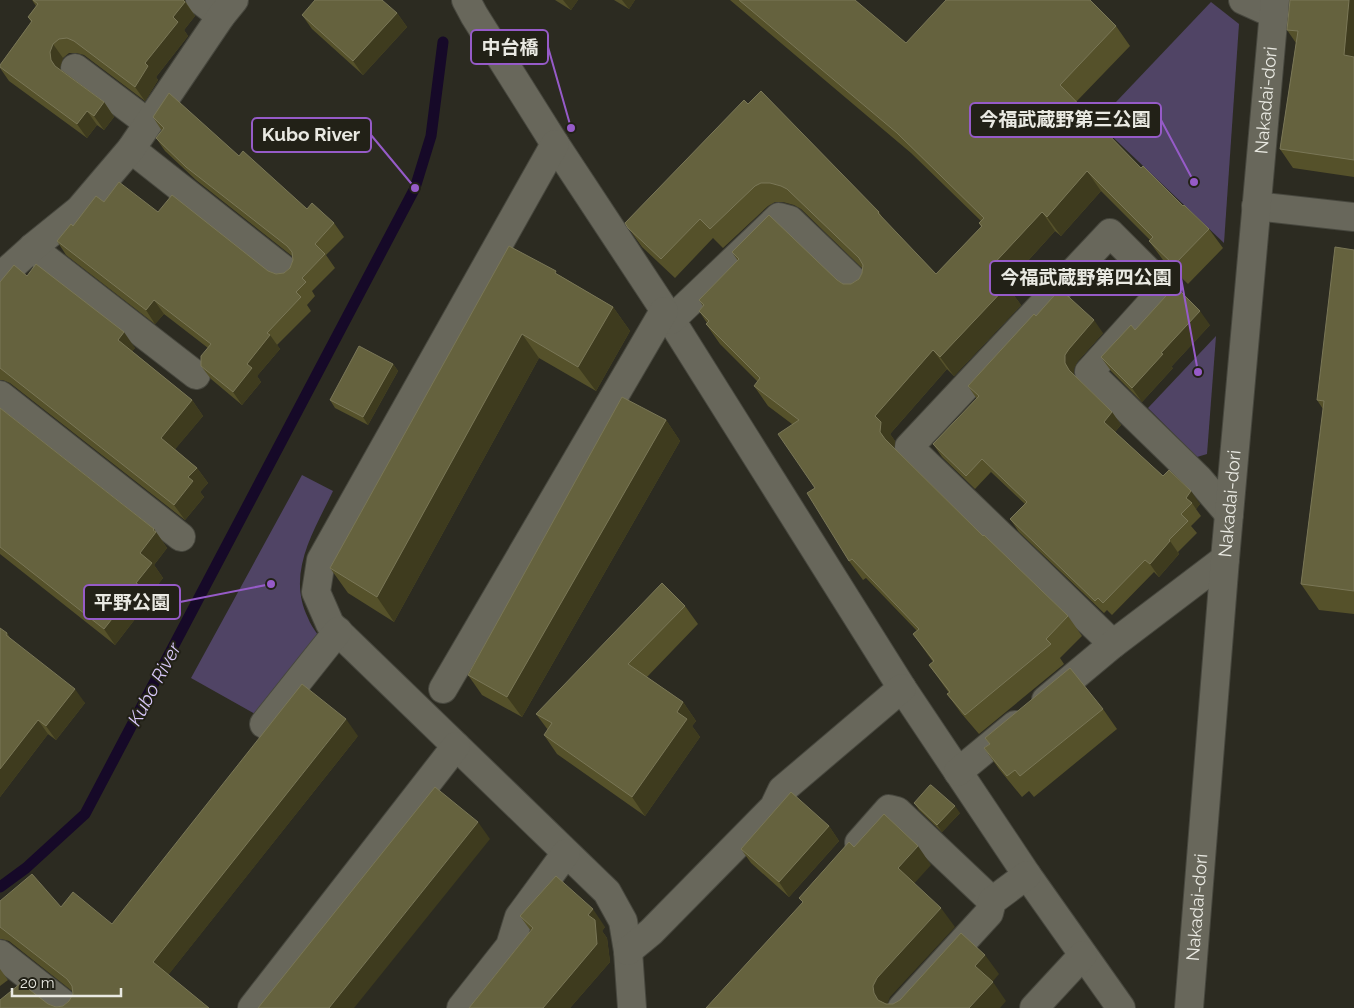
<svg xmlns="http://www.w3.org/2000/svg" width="1354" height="1008" viewBox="0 0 1354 1008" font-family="Raleway,'Noto Sans JP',sans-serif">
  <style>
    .green { fill: #504465 }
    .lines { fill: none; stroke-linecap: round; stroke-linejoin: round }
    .stream { stroke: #160928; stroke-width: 11 }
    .minor-casing { stroke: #47473e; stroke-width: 30 }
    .minor { stroke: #68675b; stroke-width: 28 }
    .wall { fill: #55512a }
    .shaded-wall { fill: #3e3b1e }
    .building { fill: #65623e; stroke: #7a7757 }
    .labels { text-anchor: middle; stroke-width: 4; stroke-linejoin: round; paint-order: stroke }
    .street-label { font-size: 18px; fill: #e9e9e2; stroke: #222117 }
    .water-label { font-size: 19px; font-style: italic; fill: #d8c7fa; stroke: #222117 }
    .leader { fill: none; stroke: #965bc8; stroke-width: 2 }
    .callout-dot { fill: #965bc8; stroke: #222117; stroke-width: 2 }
    .callout { fill: #222117; stroke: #965bc8; stroke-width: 2 }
    .callout-label { font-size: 19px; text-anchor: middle; font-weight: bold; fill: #e9e9e2 }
  </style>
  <rect width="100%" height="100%" fill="#2c2b21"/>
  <g class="green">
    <path d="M1211 2 1239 24 1224 243 1097 122Z"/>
    <path d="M1216 336 1207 454 1197 457 1148 408Z"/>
    <path d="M302 475 333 491C314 531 286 573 308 618 310 624 314 629 318 635L257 715 191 678Z"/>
  </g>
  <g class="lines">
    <path class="stream" d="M0 887 26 868 85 814 415 188 431 136 443 42"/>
    <defs>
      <g id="minor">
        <path d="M200 0 221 16"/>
        <path d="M466 0 474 15 555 144 671 320 902 688 1027 875 1121 1008"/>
        <path d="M1243 0 1274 14"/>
        <path d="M75 68 148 123"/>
        <path d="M555 144 321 560 316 592 330 624 607 892 623 921 628 951 632 1008"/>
        <path d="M131 149 287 272"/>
        <path d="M1256 206 1354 217"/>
        <path d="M32 248 196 375"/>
        <path d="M0 277 32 248 79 210 131 149 221 16 234 0"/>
        <path d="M671 320 779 217 790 220 861 288"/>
        <path d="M0 395 181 537"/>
        <path d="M1113 644 909 447 1110 233 1165 288 1089 372 1199 479 1229 514"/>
        <path d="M443 689 664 311"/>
        <path d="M1046 700 1113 644 1225 559"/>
        <path d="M264 724 338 631"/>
        <path d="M958 772 1015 725"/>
        <path d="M859 843 889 809 897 811 992 901"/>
        <path d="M628 951 651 932 774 807 782 790 902 688"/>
        <path d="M0 954 69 1008"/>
        <path d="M252 1008 456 746"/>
        <path d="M461 1008 510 946 519 917 566 853"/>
        <path d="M902 1008 989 913 992 901 1027 875"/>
        <path d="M1034 1008 1083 955"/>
        <path id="s1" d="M1189 1008 1225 559 1275 0"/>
      </g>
    </defs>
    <use href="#minor" class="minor-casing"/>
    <use href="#minor" class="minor"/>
  </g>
  <g class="wall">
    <path d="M32 0H185V1L195 16 184 30 188 36 156 77 158 80 145 101 84 55 77 53H69L63 58 60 67V69L104 102 114 117 104 130 97 125 87 138 9 81 0 68V65L31 22 28 17 36 6Z"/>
    <path d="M555 0H578L571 10Z"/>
    <path d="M614 0H635L629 9Z"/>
    <path d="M730 0H855L906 43 1116 26 1130 46 1076 102 1141 168 1209 229 1223 248 1188 284 1163 260 1149 241 1150 240 1101 191 1061 236 1055 231 1006 285 1021 305 954 376 947 369 890 434 895 441 894 448 983 536 1068 616 1082 636 1060 658 1064 664 979 734 961 713 947 694 949 693 929 665 933 662 913 634 917 631 866 578 863 580 849 561 815 488 792 424 768 406 754 386 758 382 720 344 706 324 707 323 699 311 703 306 699 300 738 261 732 252 837 280 843 284H851L859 279 862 273V268L801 209 794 205 783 202H775L768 206 723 248 713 238 675 278 642 247 625 223 748 104 879 212 884 220 936 274 981 227 979 223 981 221 911 153Z"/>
    <path d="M1354 0V177L1293 168 1280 149 1296 43 1287 30Z"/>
    <path d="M397 13 407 27 363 75 312 29 302 15Z"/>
    <path d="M153 117 239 156 307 209 334 223 344 237 326 255 335 268 312 291 315 296 307 305 311 311 277 345 280 349 257 376 261 382 242 405 211 379 201 366 208 348 164 314 155 324 66 255 57 241 73 226 104 202 158 212 268 271 276 274 284 273 290 268 293 260 292 256 196 180 165 151 156 138 162 131Z"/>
    <path d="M1354 250V614L1319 610 1301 584 1323 409 1317 400Z"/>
    <path d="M559 275 613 307 630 331 596 391 539 358 394 622 348 593 330 568Z"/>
    <path d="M27 276 135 348 132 351 192 400 203 416 175 449 197 468 208 483 200 492 204 497 185 520 10 383 3 380H0V282Z"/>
    <path d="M1036 316 1103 333 1077 362 1074 368V375L1112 412 1121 425 1115 432 1163 476 1200 504 1196 509 1201 516 1191 526 1197 533 1178 552 1179 554 1159 577 1154 572 1112 615 1107 610 1104 613 1019 532 1010 519 1025 504 991 472 975 489 942 457 933 444 977 399 968 386Z"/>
    <path d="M1210 325 1171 367 1173 368 1142 402 1111 371 1101 357 1135 330Z"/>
    <path d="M393 364 398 371 368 425 335 408 330 400Z"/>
    <path d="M0 408 154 529 167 548 154 565 163 578 147 598 149 601 115 645 0 554Z"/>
    <path d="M666 420 680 441 522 717 482 695 468 675Z"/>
    <path d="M685 606 698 624 647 677 683 702 696 721 692 726 700 737 645 816 557 754 544 735 548 730 536 714Z"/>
    <path d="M7 633 10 638 85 703 56 740 48 734 0 797Z"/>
    <path d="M1103 709 1117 729 1034 797 1029 791 1022 797 999 769 984 748 990 744 985 738Z"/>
    <path d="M358 736 168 975 209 1008H0L48 1004 56 1007 63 1006 69 1001 73 994 72 991 9 941 2 939H0V901L61 907 112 924Z"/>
    <path d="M914 803 960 813 942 832 919 810Z"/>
    <path d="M829 826 839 841 789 897 751 863 741 849Z"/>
    <path d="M520 916 605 927 602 931 607 938 610 962 570 1008H469L531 931Z"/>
    <path d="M0 969 8 980 0 986Z"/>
  </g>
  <g class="shaded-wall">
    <path d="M182 0H185V2L195 16 184 30 188 36 156 77 158 80 145 101 135 87 145 63 173 17Z"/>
    <path d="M563 0H578L571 10Z"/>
    <path d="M622 0H635L629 9Z"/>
    <path d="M1349 0H1354V70L1344 55Z"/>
    <path d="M397 13 407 27 363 75 353 61Z"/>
    <path d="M53 44 63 58 60 67 61 75 51 60 50 52Z"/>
    <path d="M104 102 114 117 104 130 94 116Z"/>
    <path d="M87 111 97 125 87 138 77 124Z"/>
    <path d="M1087 171 1101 191 1061 236 1047 217Z"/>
    <path d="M1042 212 1055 231 1003 288 989 269Z"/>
    <path d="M1007 286 1021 305 954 376 940 357Z"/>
    <path d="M154 300 164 314 155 324 146 310Z"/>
    <path d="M613 307 630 331 596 391 578 367Z"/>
    <path d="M1200 311 1210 325 1171 367 1173 368 1142 402 1132 388 1161 353Z"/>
    <path d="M1094 320 1103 333 1077 362 1074 368V376L1069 370 1065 363V355L1069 349Z"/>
    <path d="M124 332 135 348 129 355 118 340Z"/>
    <path d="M522 334 539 358 394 622 377 597Z"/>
    <path d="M270 335 280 349 257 376 261 382 242 405 233 392 247 364Z"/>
    <path d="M933 350 947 369 890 434 895 441 894 451 885 439 880 432 875 416Z"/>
    <path d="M393 364 398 371 368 425 363 417Z"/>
    <path d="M192 400 203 416 172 453 161 438Z"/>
    <path d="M1112 412 1121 425 1113 434 1104 422Z"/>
    <path d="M666 420 680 441 522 717 507 697Z"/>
    <path d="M197 468 208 483 200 492 204 497 185 520 174 505 188 477Z"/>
    <path d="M1191 491 1200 504 1196 509 1192 503 1186 498Z"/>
    <path d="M154 529 167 548 154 565 163 578 147 598 149 601 115 645 104 629 136 583 140 553Z"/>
    <path d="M1170 541 1179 554 1159 577 1150 564Z"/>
    <path d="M75 689 85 703 56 740 46 726Z"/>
    <path d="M683 702 696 721 692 726 700 737 645 816 632 797 677 712Z"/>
    <path d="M346 719 358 736 165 979 153 962Z"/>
    <path d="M38 720 48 734 0 797V769Z"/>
    <path d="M955 806 960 813 942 832 937 825Z"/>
    <path d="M478 822 490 839 354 1008H329Z"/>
    <path d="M829 826 839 841 789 897 779 882Z"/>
    <path d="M918 846 931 865 911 887 898 868Z"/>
    <path d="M941 908 955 927 890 997 887 1005 883 1008 874 993 873 986 877 978Z"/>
    <path d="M593 909 605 927 602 931 607 938 610 962 570 1008H543L588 915Z"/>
    <path d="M985 955 999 974 989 986 975 966Z"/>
    <path d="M993 982 1006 1001 1000 1008H969Z"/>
  </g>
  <g class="building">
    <path d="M33 0H183L185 2 173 17 178 22 145 63 148 66 135 87 74 41 67 38 59 39 53 44 50 52 51 60 55 66 104 102 94 116 87 111 77 124 0 67V65L32 21 28 17 38 4Z"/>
    <path d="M315 0H382L397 13 353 61 302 15Z"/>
    <path d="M739 0H855L906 43 946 0H1090L1116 26 1060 85 1141 168 1143 166 1183 206 1184 205 1209 229 1174 265 1149 241 1153 237 1087 171 1047 217 1042 212 989 269 1007 286 940 357 933 350 875 416 881 422 880 432 885 439 983 536 984 535 1068 616 1046 639 1051 644 965 715 947 694 950 692 929 665 934 661 913 634 919 629 852 559 849 561 807 493 815 488 778 434 799 420 754 386 760 378 706 324 709 321 699 311 704 305 699 300 739 259 732 252 769 215 837 280 843 284H851L859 279 862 273 863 265 859 258 787 189 781 186 770 183H761L755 186 710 229 700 219 661 259 628 228 625 223 744 100 748 104 761 91 879 212 878 213 936 274 982 226 979 223 984 218 897 133Z"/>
    <path d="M1290 0H1349L1344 55 1354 57V160L1280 149 1298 31 1287 30Z"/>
    <path d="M169 93 239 156 243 151 307 209 312 203 334 223 315 244 325 254 302 278 306 282 296 292 301 297 267 333 270 335 247 364 252 368 233 392 201 366V356L211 344 154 300 146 310 57 241 71 224 73 226 96 196 104 202 119 182 158 212 172 195 268 271 276 274 284 273 290 268 293 260 292 252 287 246 186 167 156 138 164 128 153 117Z"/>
    <path d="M509 246 556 271 555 273 613 307 578 367 522 334 377 597 330 568Z"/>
    <path d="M1335 247 1354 250V591L1301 584 1324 401 1317 400Z"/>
    <path d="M36 264 124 332 118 340 192 400 161 438 197 468 188 477 193 481 174 505 0 368V282L14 265 27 276Z"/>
    <path d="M1175 286 1200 311 1161 353 1163 354 1132 388 1101 357 1131 325 1135 330Z"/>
    <path d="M1060 289 1094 320 1069 349 1065 355V363L1069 370 1112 412 1104 422 1163 476 1169 470 1191 491 1186 498 1192 503 1181 514 1188 521 1169 540 1170 541 1150 564 1145 560 1103 603 1098 598 1095 601 1010 519 1027 502 982 459 966 476 933 444 979 396 968 386 1034 314 1036 316Z"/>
    <path d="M359 346 393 364 363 417 330 400Z"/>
    <path d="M622 397 666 420 507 697 468 675Z"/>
    <path d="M0 408 154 529 153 530 156 532 140 553 152 563 136 583 139 585 104 629 0 547Z"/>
    <path d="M662 583 685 606 628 664 683 702 677 712 687 719 632 797 544 735 552 723 536 714Z"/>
    <path d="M0 628 7 633 6 635 75 689 46 726 38 720 0 769Z"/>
    <path d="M1070 668 1103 709 1020 776 1015 770 1007 776 984 748 990 744 985 738Z"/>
    <path d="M302 684 346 719 153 962 209 1008H0V1000L21 983 48 1004 56 1007 63 1006 69 1001 73 994 72 986 67 979 0 927V901L32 874 61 907 73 892 112 924Z"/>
    <path d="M930 785H931L955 806 937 825 914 803Z"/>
    <path d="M435 787 478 822 329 1008H258Z"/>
    <path d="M791 792 829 826 779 882 741 849Z"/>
    <path d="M884 814 918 846 898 868 941 908 877 978 873 986 874 993 878 1000 886 1004H893L900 1000 961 933 985 955 975 966 993 982 969 1008H706L803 902 799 898 849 842 854 847Z"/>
    <path d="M556 876 593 909 588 915 595 920 597 944 564 983 543 1008H469L533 928 520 916Z"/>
  </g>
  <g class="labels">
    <g class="street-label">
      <text dy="6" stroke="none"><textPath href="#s1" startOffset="911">Nakadai-dori</textPath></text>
      <text dy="6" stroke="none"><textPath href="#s1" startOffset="506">Nakadai-dori</textPath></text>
      <text dy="6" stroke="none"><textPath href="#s1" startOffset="101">Nakadai-dori</textPath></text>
    </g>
    <g class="water-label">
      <text transform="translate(154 684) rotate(-62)" y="7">Kubo River</text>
    </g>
  </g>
  <path class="leader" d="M571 128L548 47M1194 182L1161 120M415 188L371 135M1198 372L1181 278M271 584L180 602"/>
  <g class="callout-dot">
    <circle cx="571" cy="128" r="5"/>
    <circle cx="1194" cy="182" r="5"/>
    <circle cx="415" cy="188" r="5"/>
    <circle cx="1198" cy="372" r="5"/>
    <circle cx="271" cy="584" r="5"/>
  </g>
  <g class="callout">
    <rect x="471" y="30" width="77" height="34" rx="5"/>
    <rect x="970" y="103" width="191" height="34" rx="5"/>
    <rect x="252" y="118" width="119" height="34" rx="5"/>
    <rect x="990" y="261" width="191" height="34" rx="5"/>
    <rect x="84" y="585" width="96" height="34" rx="5"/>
  </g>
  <g class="callout-label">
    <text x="510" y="54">中台橋</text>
    <text x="1065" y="126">今福武蔵野第三公園</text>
    <text x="311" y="141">Kubo River</text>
    <text x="1086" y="284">今福武蔵野第四公園</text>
    <text x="132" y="609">平野公園</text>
  </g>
  <path d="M12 988v8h109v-8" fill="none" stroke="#e9e9e2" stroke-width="2.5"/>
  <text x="20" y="988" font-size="15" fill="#e9e9e2" stroke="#222117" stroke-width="4" paint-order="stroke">20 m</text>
</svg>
